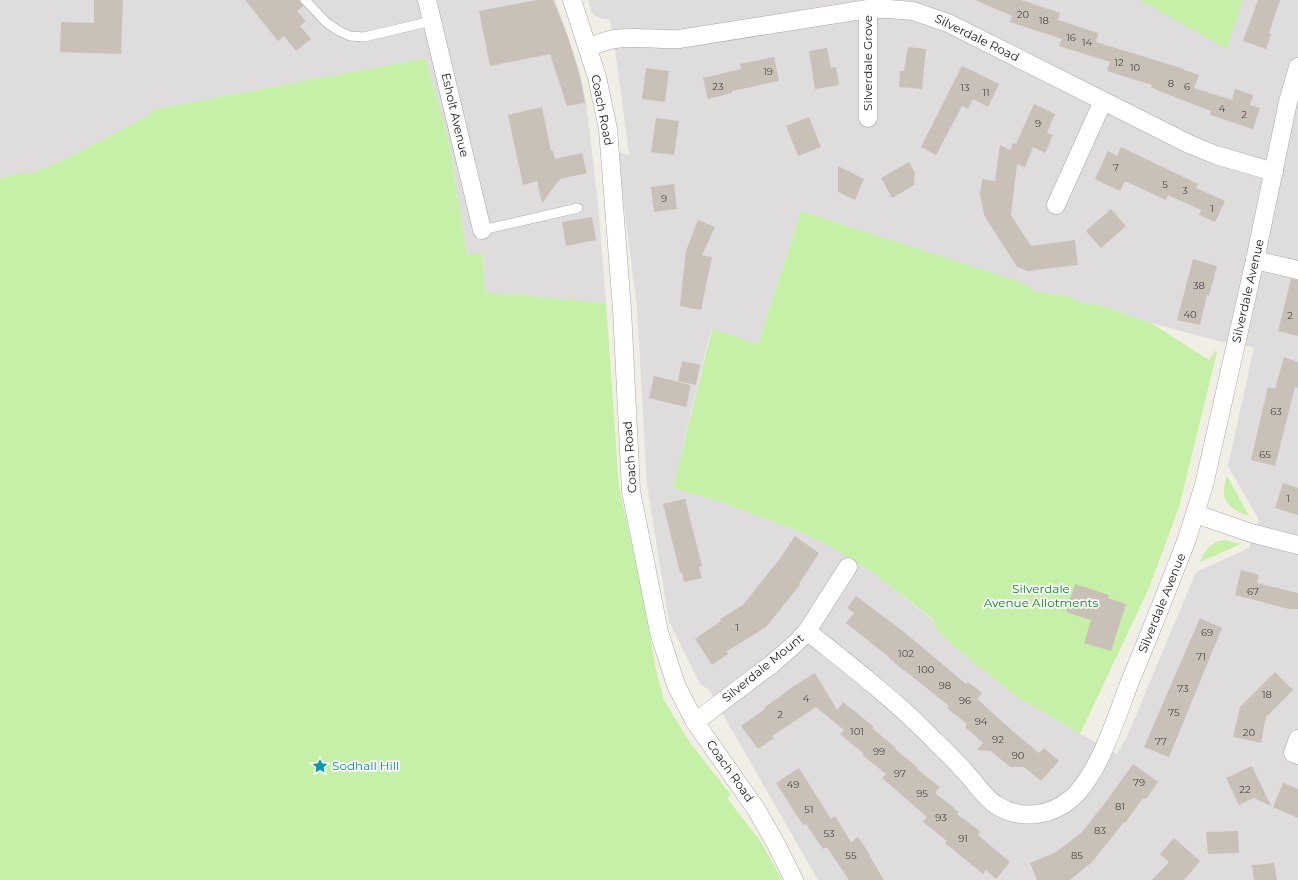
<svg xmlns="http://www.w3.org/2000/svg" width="1298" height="880" viewBox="0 0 1298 880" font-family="Montserrat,sans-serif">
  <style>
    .residential { fill: #dedcdc; fill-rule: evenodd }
    .grass { fill: #c6f0a7 }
    .building { fill: #c9c1b8 }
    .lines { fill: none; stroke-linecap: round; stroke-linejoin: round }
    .lane-casing { stroke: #a7a7a7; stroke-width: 10 }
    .street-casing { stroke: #a7a7a7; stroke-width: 19 }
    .lane { stroke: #fff; stroke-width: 9 }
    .street { stroke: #fff; stroke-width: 18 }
    .labels { text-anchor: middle; stroke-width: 3.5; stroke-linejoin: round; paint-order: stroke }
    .number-label { font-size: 10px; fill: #4a4846 }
    .street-label { font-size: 12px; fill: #202020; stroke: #fff }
    .park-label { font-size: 12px; fill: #018a15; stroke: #fff }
    .culture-label { font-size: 12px; fill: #0d838f; stroke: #fff; text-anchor: start }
  </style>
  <rect width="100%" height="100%" fill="#f1eee5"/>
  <g class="residential">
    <path d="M0 0H555L565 28 579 70 586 101 598 204 606 303 485 292 482 252 467 255 448 138 425 58 155 109 146 117 63 160 27 176 25 172 0 178Z"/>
    <path d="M588 0H1298V880H818L709 690 700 684 669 621 647 485 637 307 617 152 629 155 617 63 610 20 599 18 592 13ZM801 211 1021 282 1034 291 1067 296 1082 303 1100 305 1151 323 1218 341 1254 347 1228 466 1259 520 1249 548 1196 572 1126 739 1117 754 1080 734 1016 696 955 647 937 630 933 620 872 572 830 545 796 530 718 501 673 488 711 329 758 344Z"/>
  </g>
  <g class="grass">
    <path d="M1140 0H1242L1227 49Z"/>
    <path d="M425 58 448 138 467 255 482 252 485 292 606 303 619 487 640 582 657 675 664 700 688 740 731 795 727 798 761 842 782 880H0V178L25 172 27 175 63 160 146 117 155 109Z"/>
    <path d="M801 211 1022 282 1034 291 1067 296 1082 303 1100 305 1151 323 1209 360 1216 350 1217 352 1179 507 1149 588 1080 734 1016 696 955 647 937 630 933 619 872 572 830 546 796 530 718 501 673 488 712 329 758 344Z"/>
    <path d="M1227 476 1249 516C1227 508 1219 500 1227 476Z"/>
    <path d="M1224 540 1241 544 1200 562C1205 550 1211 542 1224 540Z"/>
  </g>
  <g class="building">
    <path d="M94 0H123L121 54 60 52 61 22 94 23Z"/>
    <path d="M245 0H299L303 6 297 11 306 21 300 26 311 39 296 51 284 36 278 41Z"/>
    <path d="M537 0H553L568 37 580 76 585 103 567 106 550 54 490 66 479 11Z"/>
    <path d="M975 0H1021L1060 13 1058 20 1098 33 1096 42 1184 69V70L1199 75 1194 88 1232 100 1235 89 1253 95 1250 105 1260 108 1253 129 1210 115 1211 111 1159 91 1151 87 1152 85 1107 71 1110 62 1059 46 1062 39 1010 22 1012 16Z"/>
    <path d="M1258 0H1280L1269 33 1271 34 1266 49 1243 41Z"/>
    <path d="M908 47 926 49 922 89 899 87 900 71H904Z"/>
    <path d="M827 48 831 68 836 67 839 85 815 89 809 51Z"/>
    <path d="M774 57 779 81 732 91V93L708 99 703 78 741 69 740 64Z"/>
    <path d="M962 66 999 84 988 107 973 99 968 109 962 106 936 155 921 147Z"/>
    <path d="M646 68 669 71 665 102 642 99Z"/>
    <path d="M1034 104 1055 114 1047 133 1053 135 1045 153 1033 147 1025 167 1017 164 1011 215 1031 246 1075 240 1078 265 1028 271 1017 267 984 215 980 194 982 179 995 181 1000 145 1010 150 1013 143 1016 144Z"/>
    <path d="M542 107 551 151H553L555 159 582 153 587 173 560 179 542 203 537 181 523 185 508 115Z"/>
    <path d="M809 117 821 147 798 156 786 126Z"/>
    <path d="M656 118 679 121 674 155 651 152Z"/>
    <path d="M1121 147 1198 184 1196 188 1225 201 1215 222 1199 215 1201 210 1168 195 1166 200 1125 181 1120 191 1095 179 1108 151 1117 156Z"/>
    <path d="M909 162 915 173 914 185 892 198 881 178Z"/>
    <path d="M838 166 864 179 855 200 838 192Z"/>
    <path d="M674 184 677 209 654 212 651 187Z"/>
    <path d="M1111 209 1126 226 1101 248 1086 231Z"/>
    <path d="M592 217 596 240 566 246 562 222Z"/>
    <path d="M698 220 715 227 702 255 712 257 701 310 680 306 686 251Z"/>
    <path d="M1193 259 1217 266 1209 296 1207 295 1200 325 1177 320Z"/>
    <path d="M1291 279 1298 280V336L1278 331Z"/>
    <path d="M1284 357 1298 362V388L1295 387 1275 466 1251 460 1268 387 1275 389Z"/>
    <path d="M682 361 700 365 696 385 678 381Z"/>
    <path d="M654 376 691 385 686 407 649 398Z"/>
    <path d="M1283 483 1298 488V515L1275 508Z"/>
    <path d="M685 499 702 566 699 567 702 578 684 582 682 572 680 573 663 504Z"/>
    <path d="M795 536 819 553 799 584 800 585 766 627 727 651 728 654 712 665 695 639 721 621 720 619 743 605 781 557Z"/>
    <path d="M1241 570 1259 575 1257 583 1298 593V609H1289L1235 595Z"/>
    <path d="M1075 584 1109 595 1108 598 1126 604 1111 651 1084 643 1091 620 1066 612Z"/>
    <path d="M856 596 904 632 966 684 968 682 982 693 977 699 1015 733 1039 753 1044 748 1059 761 1041 781 1024 767H1010L991 751 977 750 983 743 965 727 967 724 947 708 949 706 904 670V671L889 658H890L846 623 854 613 847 608Z"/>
    <path d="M1200 618 1222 628 1169 757 1144 747Z"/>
    <path d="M1275 672 1293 690 1266 717 1261 743 1233 737 1240 707Z"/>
    <path d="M815 673 837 710 843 702 874 727 872 728 896 748 895 749 918 768 917 769 940 787 935 793 959 812 957 814 981 832 978 835 1010 862 996 879 986 870 983 874 945 843 947 841 923 822 927 817 882 778 886 774 862 755 864 754 840 734 844 730 816 707 772 736 774 738 758 749 741 726 765 709 764 708 790 689H789Z"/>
    <path d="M1133 764 1158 782 1146 799 1143 798 1125 823 1124 822 1092 862 1070 880H1037L1030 863 1056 852 1082 832 1105 803Z"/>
    <path d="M1252 766 1271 806 1254 798 1239 805 1226 778Z"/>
    <path d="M799 768 831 819 835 816 851 842 858 837 870 855H869L884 880H849L827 847 823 849 806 824 803 825 776 783Z"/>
    <path d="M1283 783 1298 789V818L1273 807Z"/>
    <path d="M1238 831 1239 853 1208 854 1206 832Z"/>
    <path d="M1174 838 1200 861 1184 880H1152L1169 862 1160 854Z"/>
    <path d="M1274 863 1277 880H1254L1252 865Z"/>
  </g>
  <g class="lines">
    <defs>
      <g id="lane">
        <path d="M305 0 327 23 339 31 350 36 364 37 432 21"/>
        <path d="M482 230 578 208"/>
      </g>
      <g id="street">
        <path d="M427 0 482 230"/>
        <path d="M572 0 597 77 608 129 622 309 631 491 659 632 676 685 695 722 756 809 775 842 794 880"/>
        <path d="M588 47C597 45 606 40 615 39 636 36 658 40 679 39L868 9H889L913 11 948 23 1191 145 1216 155 1274 172"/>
        <path d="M868 118V9"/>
        <path d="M1056 205 1103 101"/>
        <path d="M1255 260 1298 270"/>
        <path d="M1196 514 1251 533 1298 545"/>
        <path d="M807 631C848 664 890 696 927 733 940 746 954 759 966 773 976 783 984 797 996 805 1020 820 1050 817 1072 798 1099 774 1116 718 1129 684 1149 636 1168 588 1187 539L1204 485 1255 260 1288 102 1298 67"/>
        <path d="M695 722 772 664 797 642 807 631 848 567"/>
        <path d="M1298 739 1293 753 1298 755"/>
      </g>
    </defs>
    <use href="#lane" class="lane-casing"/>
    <use href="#street" class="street-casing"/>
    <use href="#lane" class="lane"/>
    <use href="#street" class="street"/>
  </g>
  <defs>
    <symbol id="sight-bare" viewBox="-9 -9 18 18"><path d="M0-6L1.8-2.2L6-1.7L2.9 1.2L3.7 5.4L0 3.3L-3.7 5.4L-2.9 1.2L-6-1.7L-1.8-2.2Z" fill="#0f9aa8" stroke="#fff" stroke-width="2.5" paint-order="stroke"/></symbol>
  </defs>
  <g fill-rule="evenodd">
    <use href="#sight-bare" x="309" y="755" width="22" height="22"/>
  </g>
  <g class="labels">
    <g class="number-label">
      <text x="1023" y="18">20</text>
      <text x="1044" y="24">18</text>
      <text x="1071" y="41">16</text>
      <text x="1087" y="46">14</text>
      <text x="1119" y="66">12</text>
      <text x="1135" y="71">10</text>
      <text x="768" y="75">19</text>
      <text x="1171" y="87">8</text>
      <text x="718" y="90">23</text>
      <text x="1187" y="90">6</text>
      <text x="965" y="91">13</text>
      <text x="986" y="96">11</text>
      <text x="1222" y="112">4</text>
      <text x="1244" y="118">2</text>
      <text x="1038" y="127">9</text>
      <text x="1116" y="171">7</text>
      <text x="1165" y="188">5</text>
      <text x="1185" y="194">3</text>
      <text x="664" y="202">9</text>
      <text x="1212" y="212">1</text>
      <text x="1199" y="289">38</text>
      <text x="1190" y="318">40</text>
      <text x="1290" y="319">2</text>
      <text x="1276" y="415">63</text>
      <text x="1265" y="458">65</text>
      <text x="1288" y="502">1</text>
      <text x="1253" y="595">67</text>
      <text x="737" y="631">1</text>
      <text x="1207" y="636">69</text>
      <text x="906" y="657">102</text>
      <text x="1201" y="660">71</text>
      <text x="926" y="673">100</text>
      <text x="945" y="689">98</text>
      <text x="1183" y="692">73</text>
      <text x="1267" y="698">18</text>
      <text x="806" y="702">4</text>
      <text x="965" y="704">96</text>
      <text x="1174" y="716">75</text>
      <text x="780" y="718">2</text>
      <text x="981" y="725">94</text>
      <text x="857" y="735">101</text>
      <text x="1249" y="736">20</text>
      <text x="998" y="743">92</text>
      <text x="1161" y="745">77</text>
      <text x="879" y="755">99</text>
      <text x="1018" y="759">90</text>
      <text x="900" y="777">97</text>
      <text x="1139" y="786">79</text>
      <text x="793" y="788">49</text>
      <text x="1245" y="793">22</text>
      <text x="922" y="797">95</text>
      <text x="1120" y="810">81</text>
      <text x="809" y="813">51</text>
      <text x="941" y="821">93</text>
      <text x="1100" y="834">83</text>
      <text x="829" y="837">53</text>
      <text x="963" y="842">91</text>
      <text x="851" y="859">55</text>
      <text x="1077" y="859">85</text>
    </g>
    <g class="street-label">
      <text transform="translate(977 38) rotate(26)" y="4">Silverdale Road</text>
      <text transform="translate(868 63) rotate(-90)" y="4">Silverdale Grove</text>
      <text transform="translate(602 110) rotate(79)" y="4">Coach Road</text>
      <text transform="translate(455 115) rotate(77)" y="4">Esholt Avenue</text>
      <text transform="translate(1248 291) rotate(-77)" y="4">Silverdale Avenue</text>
      <text transform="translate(630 457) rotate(-94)" y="4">Coach Road</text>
      <text transform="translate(1162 603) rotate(-68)" y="4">Silverdale Avenue</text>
      <text transform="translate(763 668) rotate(-39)" y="4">Silverdale Mount</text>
      <text transform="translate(730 771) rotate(55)" y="4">Coach Road</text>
    </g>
    <g class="park-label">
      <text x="1041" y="593">Silverdale<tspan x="1041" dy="14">Avenue Allotments</tspan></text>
    </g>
    <g class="culture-label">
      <text x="332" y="770">Sodhall Hill</text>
    </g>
  </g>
</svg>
